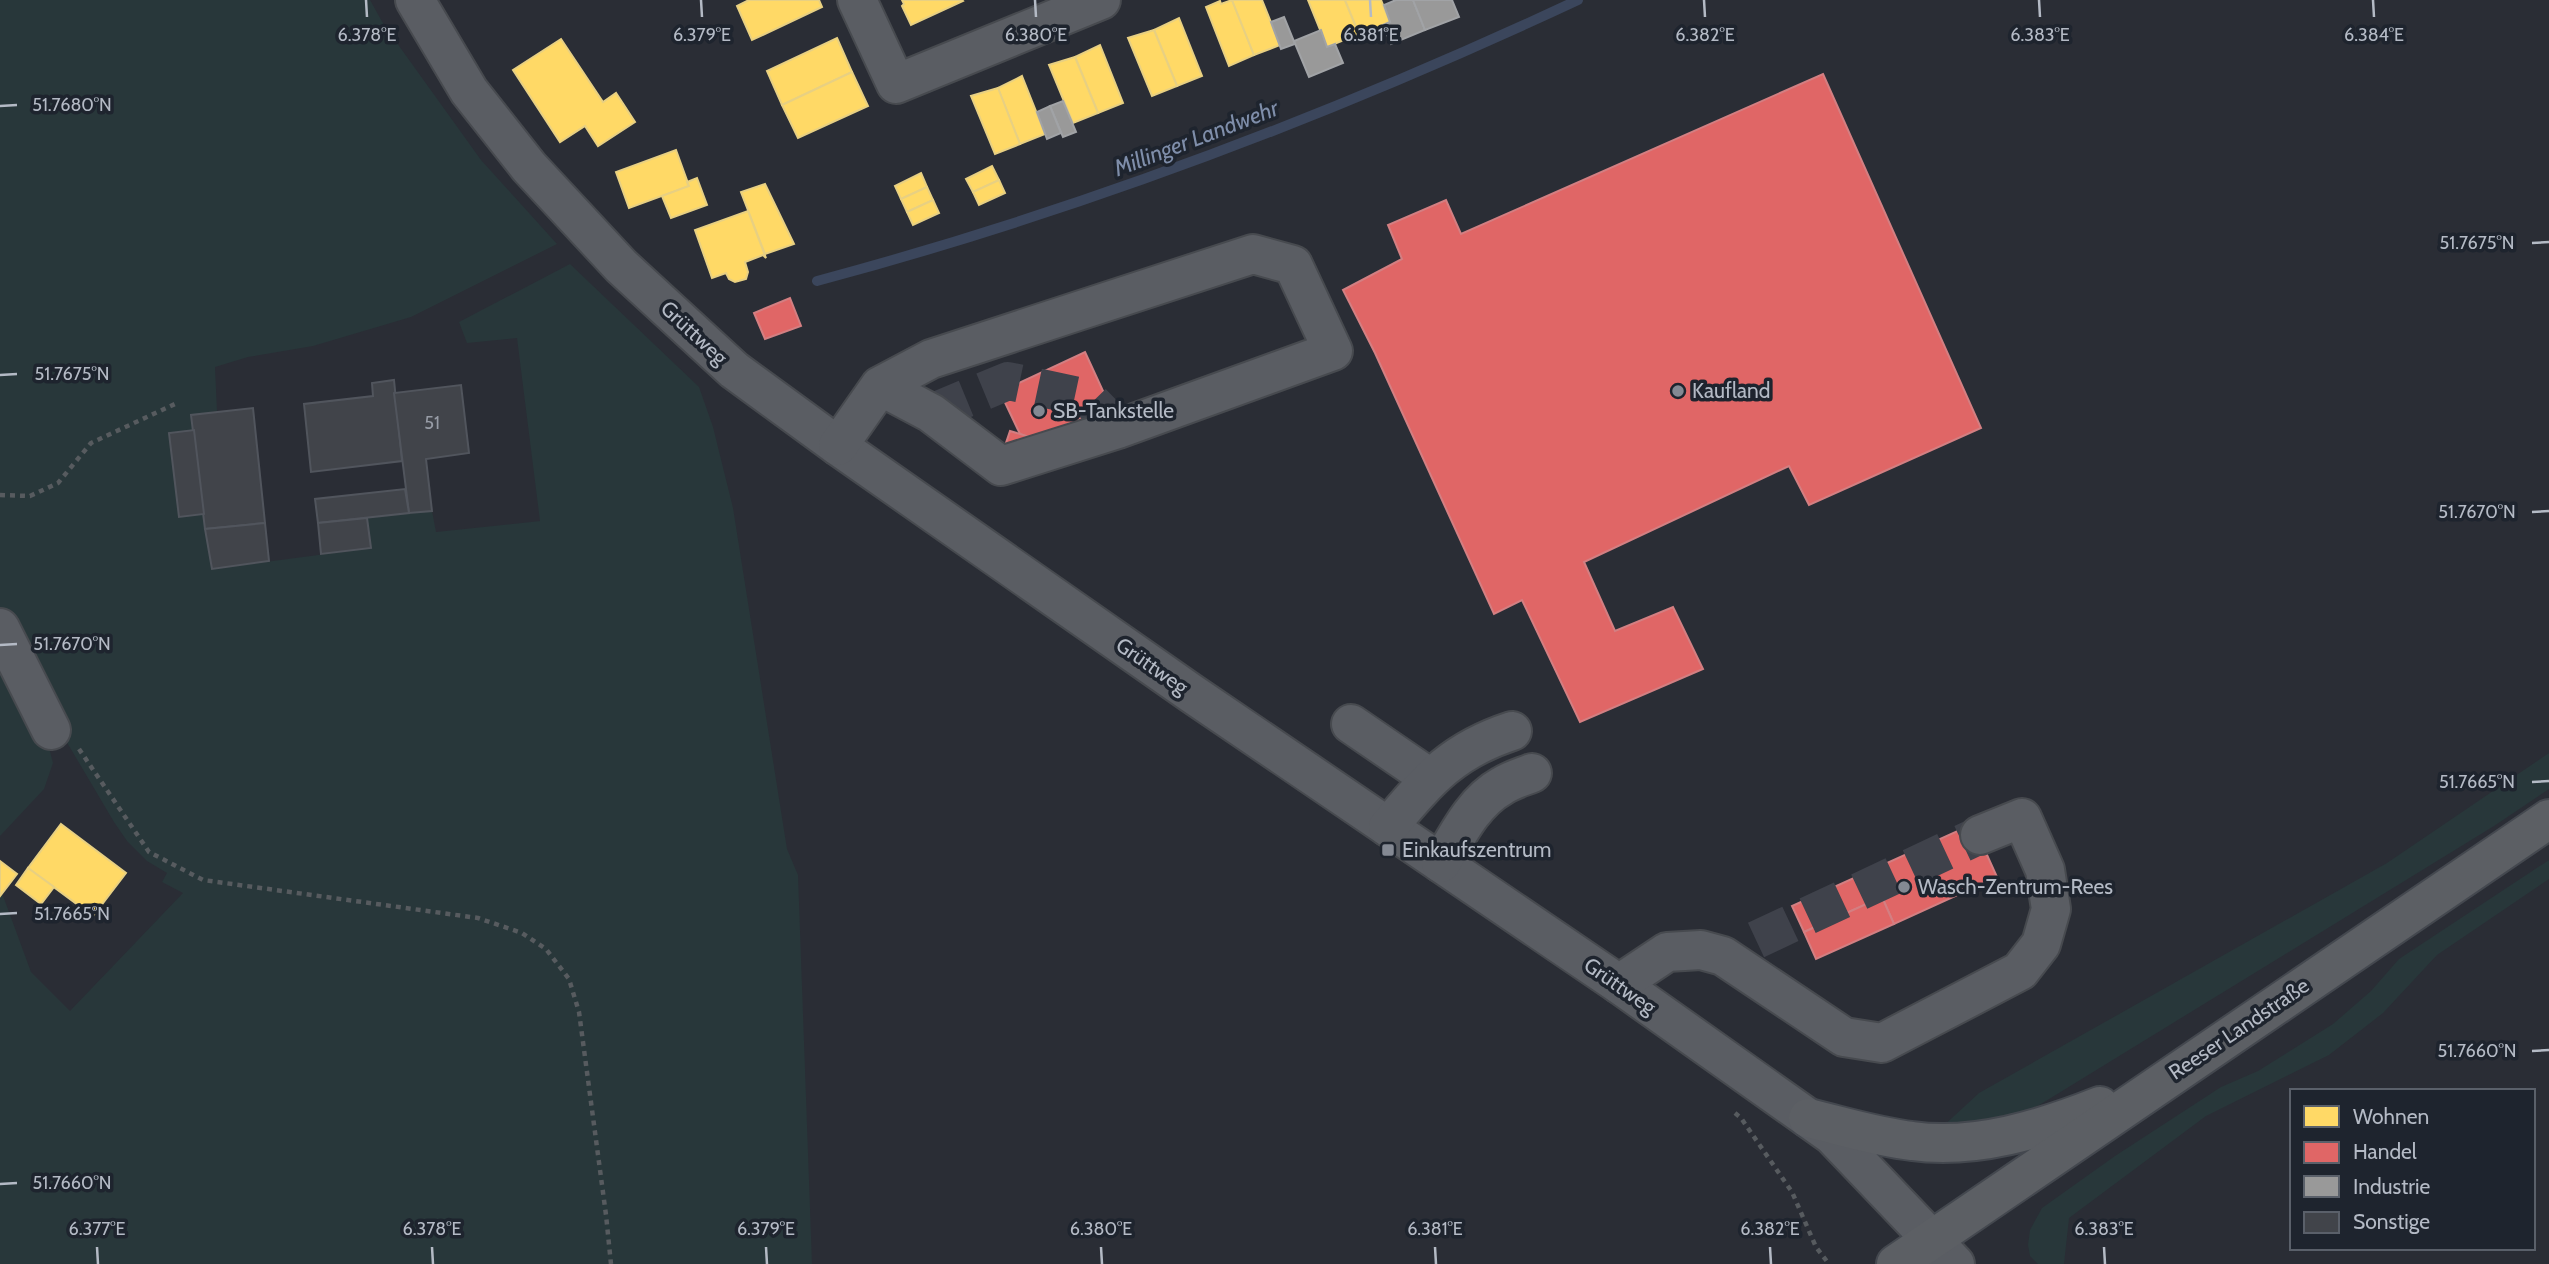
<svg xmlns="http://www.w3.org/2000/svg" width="2549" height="1264" viewBox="0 0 2549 1264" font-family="Cabin,sans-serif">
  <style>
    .green { fill: #28373a }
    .homes { fill: #ffd966; stroke: #e8d082; stroke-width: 2 }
    .shops { fill: #e06666; stroke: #d37f82; stroke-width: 2 }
    .industry { fill: #999; stroke: #a1a3a6; stroke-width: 2 }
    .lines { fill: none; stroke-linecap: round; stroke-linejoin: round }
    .stream { stroke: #3b465c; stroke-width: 10 }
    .building { fill: #41444a; stroke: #51555d; stroke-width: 2 }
    .minor-tunnel { stroke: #3f424b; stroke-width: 38; stroke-dasharray: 38 19; stroke-linecap: butt }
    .minor-casing { stroke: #474a4f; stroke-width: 42 }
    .major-casing { stroke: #44484f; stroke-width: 42 }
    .path { stroke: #575b5f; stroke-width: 4.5; stroke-dasharray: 5 5; stroke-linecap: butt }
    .minor { stroke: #5a5d63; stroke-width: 38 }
    .major { stroke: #5c5f64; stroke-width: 38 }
    .ticks { fill: none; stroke: #b4bac5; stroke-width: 2.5 }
    .poi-dot { fill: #848993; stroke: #1e242e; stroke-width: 2.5 }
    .labels { text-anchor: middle; stroke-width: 7; stroke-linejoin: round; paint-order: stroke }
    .number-label { font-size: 18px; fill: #979ca6 }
    .street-label { font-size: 21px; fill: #b4bac5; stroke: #1e242e }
    .poi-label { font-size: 21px; fill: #b4bac5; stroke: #1e242e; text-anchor: start }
    .water-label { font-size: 23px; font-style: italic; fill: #7f8eaa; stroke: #1e242e }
    .ticks-label { font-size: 18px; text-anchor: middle; fill: #b4bac5; stroke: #1e242e; stroke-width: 7; stroke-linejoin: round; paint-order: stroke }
  </style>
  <rect width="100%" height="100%" fill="#2a2d35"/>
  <g class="green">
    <path d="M0 0H370L384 25 481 160 557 244 411 317 313 346 248 357 215 367 217 411 195 415 194 430 169 434 179 516 204 514 212 569 371 548 367 518 432 511 436 532 540 521 517 338 467 343 459 322 570 264 699 387 713 427 733 508 787 849 798 875 812 1264H0V896L2 893 31 972 70 1011 183 893 162 882 167 873 147 861 127 841 114 822 59 729 0 611Z"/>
    <path d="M0 644 46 736 53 763 44 789 0 836Z"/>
    <path d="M2549 753V789L2494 826 2041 1104 2011 1119 1940 1129 1979 1093 2387 863Z"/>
    <path d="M2549 860V879L2437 955 2383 1013 2329 1055 2206 1116 2069 1218 2064 1264H2038L2030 1256 2028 1245 2030 1230 2042 1208 2115 1156 2221 1087 2258 1071 2333 1024 2371 991 2399 959Z"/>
  </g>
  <g class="homes">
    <path d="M749 0H819L822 7 752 40 737 6Z"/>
    <path d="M902 0H962L963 1 911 25 902 6 904 4Z"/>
    <path d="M1232 0 1254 55 1229 66 1206 7 1220 1 1221 4Z"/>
    <path d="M1232 0H1262L1280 45 1254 55Z"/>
    <path d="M1308 0H1345L1359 34 1327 47Z"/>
    <path d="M1345 0H1381L1390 22 1359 34Z"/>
    <path d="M1179 18 1202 76 1177 86 1154 30Z"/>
    <path d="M1154 30 1177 86 1152 96 1128 38Z"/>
    <path d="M837 38 852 72 782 105 767 71Z"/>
    <path d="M561 39 603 102 616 93 635 122 598 146 585 126 560 142 513 70Z"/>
    <path d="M1100 45 1123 103 1098 113 1075 57Z"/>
    <path d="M1075 57 1098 113 1073 123 1049 65Z"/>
    <path d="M852 72 868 106 798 138 782 105Z"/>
    <path d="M1022 76 1045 134 1020 144 998 88Z"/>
    <path d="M998 88 1020 144 995 154 971 96Z"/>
    <path d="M676 150 689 186 629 208 616 172Z"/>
    <path d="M992 166 999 180 973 192 966 179Z"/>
    <path d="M921 173 927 187 901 199 895 186Z"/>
    <path d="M697 178 707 205 671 218 662 196 689 186 687 182Z"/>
    <path d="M999 180 1005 193 979 205 973 192Z"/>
    <path d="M765 184 794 244 765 254 741 192Z"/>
    <path d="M927 187 933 200 907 212 901 199Z"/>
    <path d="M933 200 939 213 913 225 907 212Z"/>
    <path d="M748 211 766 258 763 255 745 262 748 272 746 279 735 282 729 279 726 273 712 278 695 230Z"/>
    <path d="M61 824 126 873 93 916 28 868Z"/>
    <path d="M0 861 17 874 0 896Z"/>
    <path d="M28 868 54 887 41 904 16 885Z"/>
  </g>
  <g class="shops">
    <path d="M1823 74 1981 428 1809 505 1789 466 1584 562 1615 631 1673 607 1703 669 1580 722 1522 600 1494 614 1375 353 1343 290 1402 259 1388 225 1446 200 1461 234Z"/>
    <path d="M790 298 801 326 765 339 754 313Z"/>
    <path d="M1085 352 1109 404 1035 440 1020 434 1000 392Z"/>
    <path d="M1010 431 1030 437 1031 452 1006 443Z"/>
    <path d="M1973 824 1997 877 1894 924 1882 897 1804 932 1792 906Z"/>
    <path d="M1882 897 1894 924 1816 959 1804 932Z"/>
  </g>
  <g class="industry">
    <path d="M1396 0H1413L1425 30 1391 44 1383 25 1390 22 1384 5Z"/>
    <path d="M1413 0H1452L1459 17 1425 30Z"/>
    <path d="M1284 17 1295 44 1281 49 1271 22Z"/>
    <path d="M1321 30 1327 47 1335 44 1343 63 1309 77 1294 41Z"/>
    <path d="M1063 101 1076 132 1063 137 1050 106Z"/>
    <path d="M1050 106 1061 133 1047 139 1037 112Z"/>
  </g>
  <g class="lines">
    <path class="stream" d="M817 281C1079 211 1332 115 1578 0"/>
  </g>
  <g class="building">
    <path d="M394 380 402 461 311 472 304 404 373 396 372 383Z"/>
    <path d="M461 385 469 453 426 459 432 511 409 513 394 393Z"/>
    <path d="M253 408 265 523 205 529 191 415Z"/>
    <path d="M194 430 204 514 179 517 169 433Z"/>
    <path d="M405 489 409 513 318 523 315 499Z"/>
    <path d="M367 518 371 548 321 554 318 523Z"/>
    <path d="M265 523 269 561 212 569 205 529Z"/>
  </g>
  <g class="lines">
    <g class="minor-tunnel">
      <path d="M931 413 1008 381 1088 398 1118 429"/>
      <path d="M1756 940 1980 835"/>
    </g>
    <defs>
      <g id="minor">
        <path d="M415 0 469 91 529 167 621 266 734 370 838 446 1191 693 1619 984 1832 1135 1955 1264"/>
        <path d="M857 0 896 84 1101 0"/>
        <path d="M838 446 880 386 931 359 1253 254 1293 265 1333 351 1118 429 1001 466 931 413 880 386"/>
        <path d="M0 628 51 730"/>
        <path d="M1351 724 1430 778"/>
        <path d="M1388 827C1428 780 1451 751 1512 731"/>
        <path d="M1441 863C1457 836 1473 802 1502 786 1511 780 1522 777 1532 773"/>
        <path d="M1619 984 1667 952 1701 950 1723 956 1844 1037 1882 1043 2020 971 2041 944 2051 909 2045 870 2022 818 1980 835"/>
      </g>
      <g id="major">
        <path d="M1808 1118C1842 1126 1877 1137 1912 1141 1975 1150 2042 1129 2100 1106"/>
        <path d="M1896 1264 2549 819"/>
      </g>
    </defs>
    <use href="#minor" class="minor-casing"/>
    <use href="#major" class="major-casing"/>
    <g class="path">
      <path d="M0 495 30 496 58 483 91 443 177 403"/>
      <path d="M79 749 149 852 203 880 478 918 522 933 546 949 569 979 579 1012 606 1215 611 1264"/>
      <path d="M1735 1113 1741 1118 1792 1192 1816 1247 1829 1264"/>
    </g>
    <use href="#minor" class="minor"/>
    <use href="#major" class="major"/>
  </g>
  <path class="ticks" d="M366 0 367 17M701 0 702 17M1035 0 1036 17M1370 0 1371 17M1704 0 1705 17M2039 0 2040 17M2373 0 2374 17M0 106 17 105M2532 243 2549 242M0 375 17 374M2532 512 2549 511M0 645 17 644M2532 782 2549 781M0 914 17 913M2532 1051 2549 1050M0 1184 17 1183M97 1247 98 1264M432 1247 433 1264M766 1247 767 1264M1101 1247 1102 1264M1435 1247 1436 1264M1770 1247 1771 1264M2104 1247 2105 1264"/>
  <g class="poi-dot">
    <circle cx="1678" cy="391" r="7"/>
    <circle cx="1039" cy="411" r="7"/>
    <rect x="1381" y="843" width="14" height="14" rx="3.5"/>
    <circle cx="1904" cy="887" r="7"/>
  </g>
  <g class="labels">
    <g class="number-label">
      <text x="432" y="429">51</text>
    </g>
    <g class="street-label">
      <text transform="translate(694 333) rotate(43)" y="7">Grüttweg</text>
      <text transform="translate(1152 666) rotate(35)" y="7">Grüttweg</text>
      <text transform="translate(1620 986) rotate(35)" y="7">Grüttweg</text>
      <text transform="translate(2239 1029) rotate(-34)" y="7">Reeser Landstraße</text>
    </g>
    <g class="poi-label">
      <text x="1692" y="398">Kaufland</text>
      <text x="1053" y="418">SB-Tankstelle</text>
      <text x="1402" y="857">Einkaufszentrum</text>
      <text x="1918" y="894">Wasch-Zentrum-Rees</text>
    </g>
    <g class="water-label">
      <text transform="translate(1196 138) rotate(-21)" y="8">Millinger Landwehr</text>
    </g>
  </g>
  <g class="ticks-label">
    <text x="367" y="41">6.378°E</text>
    <text x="702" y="41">6.379°E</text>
    <text x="1036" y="41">6.380°E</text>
    <text x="1371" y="41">6.381°E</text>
    <text x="1705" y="41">6.382°E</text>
    <text x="2040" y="41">6.383°E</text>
    <text x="2374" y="41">6.384°E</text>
    <text x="72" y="111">51.7680°N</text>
    <text x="2477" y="249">51.7675°N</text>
    <text x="72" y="380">51.7675°N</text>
    <text x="2477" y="518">51.7670°N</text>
    <text x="72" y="650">51.7670°N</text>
    <text x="2477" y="788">51.7665°N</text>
    <text x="72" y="920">51.7665°N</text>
    <text x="2477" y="1057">51.7660°N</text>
    <text x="72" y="1189">51.7660°N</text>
    <text x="97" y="1235">6.377°E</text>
    <text x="432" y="1235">6.378°E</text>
    <text x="766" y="1235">6.379°E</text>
    <text x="1101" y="1235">6.380°E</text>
    <text x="1435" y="1235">6.381°E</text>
    <text x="1770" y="1235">6.382°E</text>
    <text x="2104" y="1235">6.383°E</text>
  </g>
  <rect x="2290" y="1089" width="245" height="161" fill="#1e242e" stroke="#5a606a" stroke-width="2"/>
  <rect x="2304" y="1106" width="35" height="21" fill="#ffd966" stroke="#5a606a" stroke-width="2"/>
  <text x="2353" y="1124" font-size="21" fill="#b4bac5">Wohnen</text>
  <rect x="2304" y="1142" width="35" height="21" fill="#e06666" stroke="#5a606a" stroke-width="2"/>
  <text x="2353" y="1159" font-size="21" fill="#b4bac5">Handel</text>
  <rect x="2304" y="1176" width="35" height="21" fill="#999999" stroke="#5a606a" stroke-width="2"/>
  <text x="2353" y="1194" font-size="21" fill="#b4bac5">Industrie</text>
  <rect x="2304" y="1212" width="35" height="21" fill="#41444a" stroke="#5a606a" stroke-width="2"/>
  <text x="2353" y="1229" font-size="21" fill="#b4bac5">Sonstige</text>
</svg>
